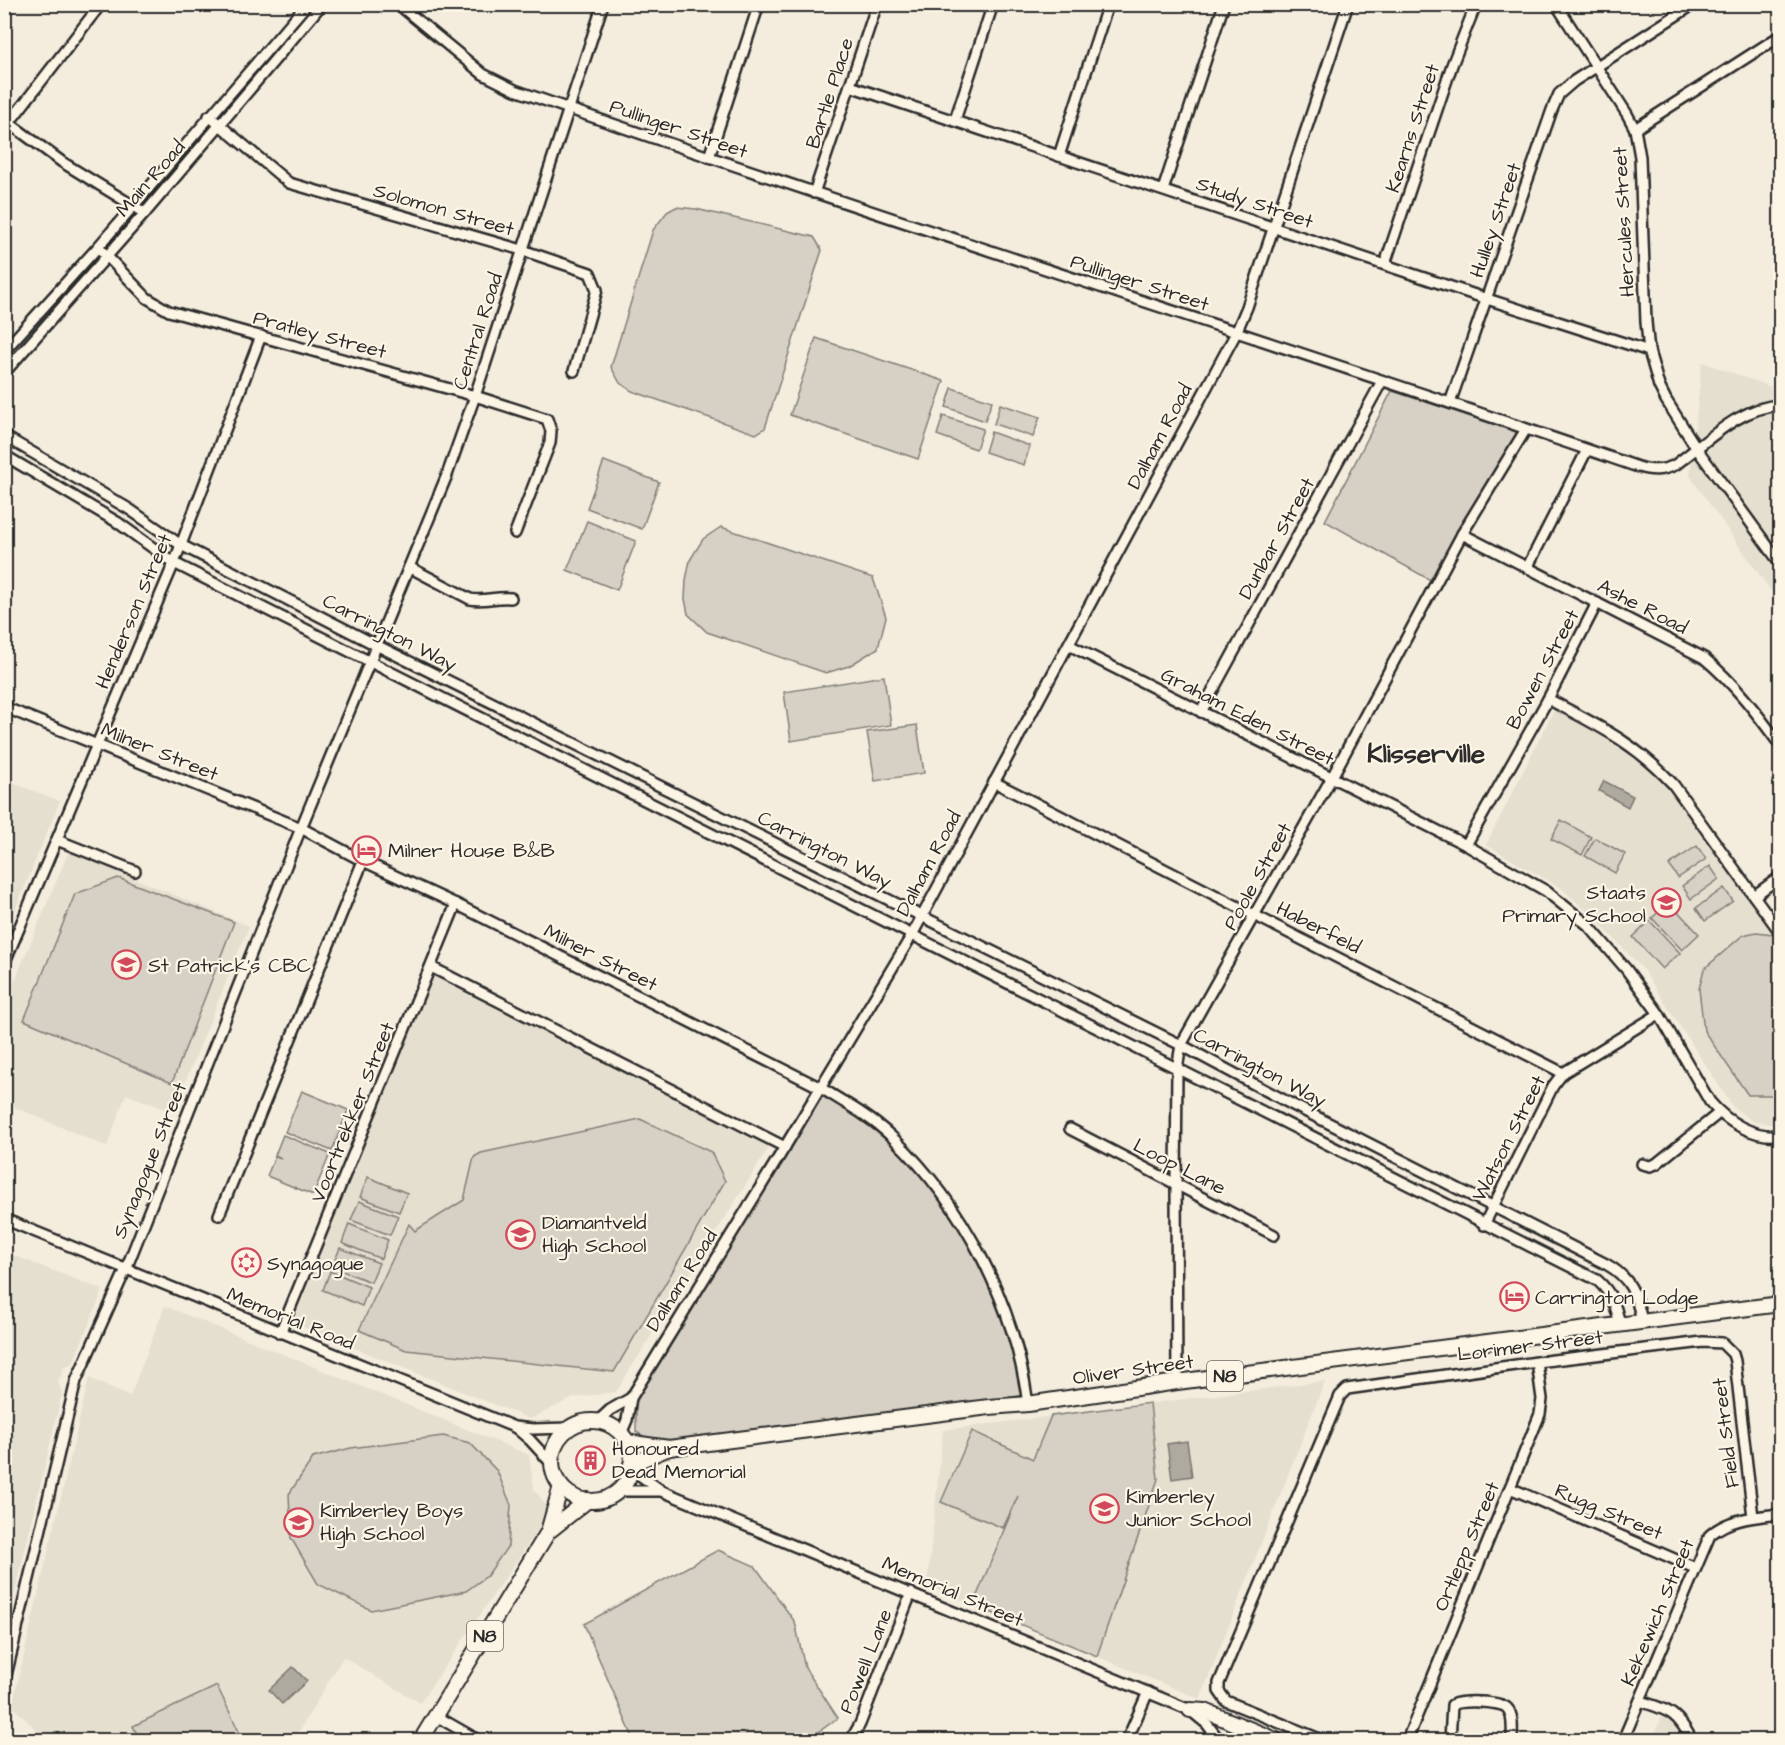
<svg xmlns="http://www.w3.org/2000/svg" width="1785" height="1745" viewBox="0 0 1785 1745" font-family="'Architects Daughter',sans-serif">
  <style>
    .built { fill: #e5dfd0 }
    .green { fill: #d6d1c4; stroke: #807e78; stroke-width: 1.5 }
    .water { fill: #afaaa0; stroke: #7a7771; stroke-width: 1.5 }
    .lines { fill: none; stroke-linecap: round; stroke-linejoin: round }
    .minor-casing { stroke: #2b2b2b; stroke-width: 14 }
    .highway-casing { stroke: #2b2b2b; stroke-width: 18 }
    .minor { stroke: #fcf5e5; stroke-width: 9 }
    .highway { stroke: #fcf5e5; stroke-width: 14 }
    .labels { text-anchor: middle; stroke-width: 4.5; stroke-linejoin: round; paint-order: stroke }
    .shield { fill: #fcf5e5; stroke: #6a6863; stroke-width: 1.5 }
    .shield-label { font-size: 18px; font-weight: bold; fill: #2b2b2b }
    .street-label { font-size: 20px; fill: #2b2b2b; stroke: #fcf5e5 }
    .poi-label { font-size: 20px; fill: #2b2b2b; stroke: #fcf5e5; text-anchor: start }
    .district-label { font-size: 26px; font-weight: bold; fill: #2b2b2b; stroke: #fcf5e5 }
  </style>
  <rect width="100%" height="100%" fill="#f4edde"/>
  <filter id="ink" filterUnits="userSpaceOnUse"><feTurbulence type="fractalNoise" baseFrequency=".0167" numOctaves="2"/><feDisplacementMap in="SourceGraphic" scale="12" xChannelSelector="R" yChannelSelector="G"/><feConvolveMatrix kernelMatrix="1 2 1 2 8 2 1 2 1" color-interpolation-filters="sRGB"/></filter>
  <g filter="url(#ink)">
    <g class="built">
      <path d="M1702 362 1780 390V604L1690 476Z"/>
      <path d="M1554 710 1616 743 1674 786 1780 937V1125L1754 1122 1733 1107 1642 968 1595 919 1561 888 1486 845Z"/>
      <path d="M5 780 60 801 6 932H4Z"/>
      <path d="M69 851 249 926 173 1112 126 1094 107 1147 5 1103V1004Z"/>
      <path d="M431 975 770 1146 616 1392 573 1398 530 1419 293 1323Z"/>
      <path d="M5 1252 103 1290 73 1363 65 1366 58 1382 62 1393 7 1627 4 1626Z"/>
      <path d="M165 1306 529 1455 534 1489 550 1512 420 1703 343 1657 294 1740H47L12 1706 89 1378 130 1396Z"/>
      <path d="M1325 1381 1200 1699 927 1586 943 1430Z"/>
      <path d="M1662 1717 1682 1723 1691 1740H1652Z"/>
    </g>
    <g class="green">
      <path d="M676 207 696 209 814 237 822 250 765 428 756 434 632 391 620 383 611 367 653 230 667 212Z"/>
      <path d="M816 338 944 381 918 459 790 415Z"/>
      <path d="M952 388 992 401 985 421 946 407Z"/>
      <path d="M1392 391 1519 432 1439 585 1325 521Z"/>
      <path d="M1000 404 1040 417 1033 437 994 424Z"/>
      <path d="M943 416 983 429 976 449 937 435Z"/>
      <path d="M991 432 1030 446 1024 465 985 452Z"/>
      <path d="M604 461 659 482 642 529 587 508Z"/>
      <path d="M587 521 636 541 617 590 567 570Z"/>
      <path d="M721 527 873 578 886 617 878 648 849 666 826 673 707 632 688 614 685 599 686 580 690 560 703 539Z"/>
      <path d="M884 676 891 725 791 741 784 692Z"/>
      <path d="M917 725 924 773 875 781 867 732Z"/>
      <path d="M1561 820 1591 837 1582 855 1551 839Z"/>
      <path d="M1595 838 1625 854 1615 873 1585 856Z"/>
      <path d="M1697 846 1706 859 1678 878 1669 865Z"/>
      <path d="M1710 866 1719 879 1691 899 1682 886Z"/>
      <path d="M118 878 234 922 172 1083 24 1020 75 894Z"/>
      <path d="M1724 888 1733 901 1705 921 1696 908Z"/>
      <path d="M1669 902 1699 934 1682 950 1652 918Z"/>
      <path d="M1650 921 1680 953 1662 969 1633 937Z"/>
      <path d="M1756 932 1773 934 1780 945V1095H1748L1704 1031 1699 989 1704 969 1743 935Z"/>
      <path d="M821 1088 891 1136 947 1199 992 1280 1026 1395 660 1445 636 1432V1399Z"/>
      <path d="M302 1091 348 1110 332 1151 285 1132Z"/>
      <path d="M640 1119 711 1152 725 1181 614 1372 406 1350 359 1330 409 1224 415 1231 464 1200 474 1157 481 1153Z"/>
      <path d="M283 1135 330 1154 313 1195 267 1176 275 1156 281 1158 275 1155Z"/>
      <path d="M368 1177 407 1193 399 1212 360 1197Z"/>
      <path d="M359 1201 398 1216 390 1235 351 1220Z"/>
      <path d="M349 1224 388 1240 381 1259 342 1243Z"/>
      <path d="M340 1248 379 1263 371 1282 332 1267Z"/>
      <path d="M330 1271 369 1287 362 1306 323 1290Z"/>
      <path d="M1150 1403 1158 1479 1097 1656 973 1605 1018 1496 1003 1528 941 1502 972 1431 1033 1459 1051 1416Z"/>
      <path d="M443 1436 470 1443 497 1471 511 1505 508 1546 487 1576 466 1591 371 1610 318 1584 291 1538 289 1494 313 1458 351 1448Z"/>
      <path d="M718 1550 755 1566 795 1622 805 1668 838 1718 807 1740H634L584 1624Z"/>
      <path d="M217 1686 243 1740H140L133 1726Z"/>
    </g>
    <g class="water">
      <path d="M1604 781 1633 796 1628 807 1599 791Z"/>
      <path d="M1187 1441 1192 1476 1172 1479 1167 1444Z"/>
      <path d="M293 1667 307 1681 282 1704 269 1690Z"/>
    </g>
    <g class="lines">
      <defs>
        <g id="minor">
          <path d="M398 4 483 74 515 90C888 221 1265 338 1638 467 1652 471 1662 471 1675 465 1707 442 1739 407 1780 405"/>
          <path d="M1556 4 1627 114 1635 129 1640 157 1646 322 1649 351 1659 386 1666 400 1697 449 1780 563"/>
          <path d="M850 86 1487 299 1649 351"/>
          <path d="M4 116 9 123 62 162 145 213"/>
          <path d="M209 116 289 183 522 250 590 273 597 290 574 371"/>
          <path d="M955 120 993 4"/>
          <path d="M9 123 101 4"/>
          <path d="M1635 129 1780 36"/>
          <path d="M1059 156 1108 4"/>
          <path d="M709 157 759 4"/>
          <path d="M1163 190 1224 4"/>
          <path d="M814 193 877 4"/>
          <path d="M98 247 147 298 169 311 475 396 547 419 551 431 550 443 515 533"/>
          <path d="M1385 264 1452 65 1476 4"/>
          <path d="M4 351 98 247 307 4"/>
          <path d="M4 373 145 213 322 4"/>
          <path d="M1450 403 1552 110 1559 94 1574 81 1694 4"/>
          <path d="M4 436 129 509 181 545 376 645 1181 1045 1293 1105 1606 1264C1631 1278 1636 1294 1642 1321"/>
          <path d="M4 455 117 522 174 563 1597 1280C1612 1293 1616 1306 1620 1325"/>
          <path d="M1462 534 1704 658C1734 683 1757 713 1780 745"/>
          <path d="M409 567 470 599C484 602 497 596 511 598"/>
          <path d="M1527 568 1587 450"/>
          <path d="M1069 645 1466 845 1546 891 1588 925 1626 969 1659 1014 1710 1102C1727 1122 1753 1138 1780 1135"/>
          <path d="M1548 699C1597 725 1634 742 1673 784L1780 932"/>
          <path d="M4 707 301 828 363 861 456 904 821 1088C845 1103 871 1117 892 1137 965 1206 1015 1305 1028 1404"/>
          <path d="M1201 712 1382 381"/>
          <path d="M994 782 1563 1073"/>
          <path d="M57 840 135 871"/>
          <path d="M1466 845 1548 699 1597 603"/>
          <path d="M1754 896 1780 877"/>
          <path d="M4 964 174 563 261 336"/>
          <path d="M431 967 785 1147"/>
          <path d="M1070 1129 1274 1235"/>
          <path d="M1642 1164 1650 1166 1656 1164 1719 1113"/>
          <path d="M219 1215 363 861"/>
          <path d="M4 1219 514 1427 533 1429 569 1428"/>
          <path d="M1484 1225 1553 1086 1563 1073 1659 1014"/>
          <path d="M280 1333 456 904"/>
          <path d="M1177 1382 1176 1184 1177 1069 1181 1045 1331 779 1462 534 1526 429"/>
          <path d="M598 1421 610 1410 631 1398"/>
          <path d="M516 1428 530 1440 552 1464"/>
          <path d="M621 1434 627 1420 631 1398 777 1160 912 935 1236 333 1247 307 1348 4"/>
          <path d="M631 1469 662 1491 1190 1710 1207 1724 1219 1740"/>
          <path d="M1510 1488 1695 1568"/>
          <path d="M618 1491H662"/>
          <path d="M4 1684 76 1381 126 1269 301 828 447 475 475 396 603 4"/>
          <path d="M1640 1701C1670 1711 1676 1711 1692 1740"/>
          <path d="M436 1716 478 1740"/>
          <path d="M851 1740 860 1724 911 1593"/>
          <path d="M1127 1740 1148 1692"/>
          <path d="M1322 1740 1226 1701 1219 1691V1683L1340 1396 1347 1389 1537 1362 1703 1342 1722 1343 1733 1354 1735 1361 1753 1517"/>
          <path d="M1407 1740 1540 1414 1542 1399 1537 1362"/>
          <path d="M1450 1740 1452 1705C1461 1700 1501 1701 1507 1708 1514 1715 1512 1731 1512 1740"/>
          <path d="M1623 1740 1710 1535C1729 1518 1756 1517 1780 1514"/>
        </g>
        <g id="highway">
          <circle cx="592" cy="1461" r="40"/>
          <path d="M626 1442 669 1448 989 1407 1028 1404 1177 1382 1780 1304"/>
          <path d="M631 1464 669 1448"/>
          <path d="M548 1532 561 1486"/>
          <path d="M1190 1710 1205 1711 1276 1740"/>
          <path d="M421 1740 548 1532 588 1500"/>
        </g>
      </defs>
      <use href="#minor" class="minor-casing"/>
      <use href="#highway" class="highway-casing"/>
      <use href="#minor" class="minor"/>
      <use href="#highway" class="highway"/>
    </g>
  </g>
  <defs>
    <symbol id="hotel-ring" viewBox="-11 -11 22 22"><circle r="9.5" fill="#fcf5e5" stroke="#d1495b" stroke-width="1.5"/><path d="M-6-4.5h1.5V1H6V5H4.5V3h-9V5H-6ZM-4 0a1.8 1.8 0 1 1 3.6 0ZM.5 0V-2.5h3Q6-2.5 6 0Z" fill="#d1495b"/></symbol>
    <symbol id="school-ring" viewBox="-11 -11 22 22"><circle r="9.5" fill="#fcf5e5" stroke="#d1495b" stroke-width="1.5"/><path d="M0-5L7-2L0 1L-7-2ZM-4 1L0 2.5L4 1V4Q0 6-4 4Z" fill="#d1495b"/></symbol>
    <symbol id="synagogue-ring" viewBox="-11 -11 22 22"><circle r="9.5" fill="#fcf5e5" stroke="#d1495b" stroke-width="1.5"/><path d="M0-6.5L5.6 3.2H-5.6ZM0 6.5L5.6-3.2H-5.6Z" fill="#d1495b"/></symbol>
    <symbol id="building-ring" viewBox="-11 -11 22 22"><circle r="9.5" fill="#fcf5e5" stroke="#d1495b" stroke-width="1.5"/><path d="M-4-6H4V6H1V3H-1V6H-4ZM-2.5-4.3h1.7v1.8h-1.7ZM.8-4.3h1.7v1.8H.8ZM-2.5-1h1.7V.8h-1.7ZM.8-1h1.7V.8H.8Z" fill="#d1495b"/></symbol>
  </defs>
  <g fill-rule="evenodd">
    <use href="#hotel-ring" x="350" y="834" width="33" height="33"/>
    <use href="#school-ring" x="1650" y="886" width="33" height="33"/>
    <use href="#school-ring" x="110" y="948" width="33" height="33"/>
    <use href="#school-ring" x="504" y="1218" width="33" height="33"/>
    <use href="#synagogue-ring" x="230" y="1246" width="33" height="33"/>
    <use href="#hotel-ring" x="1498" y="1280" width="33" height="33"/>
    <use href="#building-ring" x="574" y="1444" width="33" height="33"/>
    <use href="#school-ring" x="1088" y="1492" width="33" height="33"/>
    <use href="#school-ring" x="282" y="1506" width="33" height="33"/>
  </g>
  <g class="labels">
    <g class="shield">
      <rect x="1207" y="1361" width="36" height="30" rx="4.5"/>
      <rect x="467" y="1621" width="36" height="30" rx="4.5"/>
    </g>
    <g class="shield-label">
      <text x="1225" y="1382">N8</text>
      <text x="485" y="1642">N8</text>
    </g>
    <g class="street-label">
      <text transform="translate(829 93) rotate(-72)" y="7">Bartle Place</text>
      <text transform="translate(679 128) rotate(19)" y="7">Pullinger Street</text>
      <text transform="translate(1412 128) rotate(-72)" y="7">Kearns Street</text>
      <text transform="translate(150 178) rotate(-49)" y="7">Main Road</text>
      <text transform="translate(1255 202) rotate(19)" y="7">Study Street</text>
      <text transform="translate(444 209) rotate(16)" y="7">Solomon Street</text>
      <text transform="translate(1495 220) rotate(-71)" y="7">Hulley Street</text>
      <text transform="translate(1623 222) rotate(-93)" y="7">Hercules Street</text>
      <text transform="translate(1140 282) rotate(18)" y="7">Pullinger Street</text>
      <text transform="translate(477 331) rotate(-72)" y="7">Central Road</text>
      <text transform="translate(320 334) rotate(15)" y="7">Pratley Street</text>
      <text transform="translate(1159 436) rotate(-62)" y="7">Dalham Road</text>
      <text transform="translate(1276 538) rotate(-61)" y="7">Dunbar Street</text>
      <text transform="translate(1643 606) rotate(27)" y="7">Ashe Road</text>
      <text transform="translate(133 611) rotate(-67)" y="7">Henderson Street</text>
      <text transform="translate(390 632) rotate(27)" y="7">Carrington Way</text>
      <text transform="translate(1542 669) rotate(-62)" y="7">Bowen Street</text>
      <text transform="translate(1248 716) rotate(27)" y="7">Graham Eden Street</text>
      <text transform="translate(160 751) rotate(22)" y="7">Milner Street</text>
      <text transform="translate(825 849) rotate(27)" y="7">Carrington Way</text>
      <text transform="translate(928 863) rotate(-62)" y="7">Dalham Road</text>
      <text transform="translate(1257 876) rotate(-61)" y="7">Poole Street</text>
      <text transform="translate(1319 927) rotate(27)" y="7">Haberfeld</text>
      <text transform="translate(601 957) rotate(27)" y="7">Milner Street</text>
      <text transform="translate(1260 1067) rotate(28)" y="7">Carrington Way</text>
      <text transform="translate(352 1112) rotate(-68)" y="7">Voortrekker Street</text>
      <text transform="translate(1508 1138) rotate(-63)" y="7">Watson Street</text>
      <text transform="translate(149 1160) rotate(-68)" y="7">Synagogue Street</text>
      <text transform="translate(1180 1166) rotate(27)" y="7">Loop Lane</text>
      <text transform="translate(681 1280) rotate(-58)" y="7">Dalham Road</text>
      <text transform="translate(291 1318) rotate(22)" y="7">Memorial Road</text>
      <text transform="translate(1530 1345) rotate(-7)" y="7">Lorimer Street</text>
      <text transform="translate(1133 1369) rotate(-8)" y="7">Oliver Street</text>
      <text transform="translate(1725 1433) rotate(-97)" y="7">Field Street</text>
      <text transform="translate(1609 1511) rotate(23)" y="7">Rugg Street</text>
      <text transform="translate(1466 1546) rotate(-67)" y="7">Ortlepp Street</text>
      <text transform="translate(953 1591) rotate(23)" y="7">Memorial Street</text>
      <text transform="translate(1657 1612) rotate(-67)" y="7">Kekewich Street</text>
      <text transform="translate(865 1661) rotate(-68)" y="7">Powell Lane</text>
    </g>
    <g class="poi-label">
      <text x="388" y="857">Milner House B&amp;B</text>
      <text x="1646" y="899" text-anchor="end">Staats<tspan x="1646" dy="23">Primary School</tspan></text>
      <text x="148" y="972">St Patrick's CBC</text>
      <text x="542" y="1229">Diamantveld<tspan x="542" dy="23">High School</tspan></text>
      <text x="267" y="1270">Synagogue</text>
      <text x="1535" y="1304">Carrington Lodge</text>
      <text x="612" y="1455">Honoured<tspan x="612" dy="23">Dead Memorial</tspan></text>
      <text x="1126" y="1503">Kimberley<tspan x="1126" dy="23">Junior School</tspan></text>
      <text x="320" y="1517">Kimberley Boys<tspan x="320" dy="23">High School</tspan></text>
    </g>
    <g class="district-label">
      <text x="1426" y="762">Klisserville</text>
    </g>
  </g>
  <rect width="1785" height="1745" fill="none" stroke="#fcf5e5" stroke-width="24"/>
  <rect x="12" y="12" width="1761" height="1721" fill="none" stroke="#2b2b2b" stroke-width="2" filter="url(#ink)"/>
</svg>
